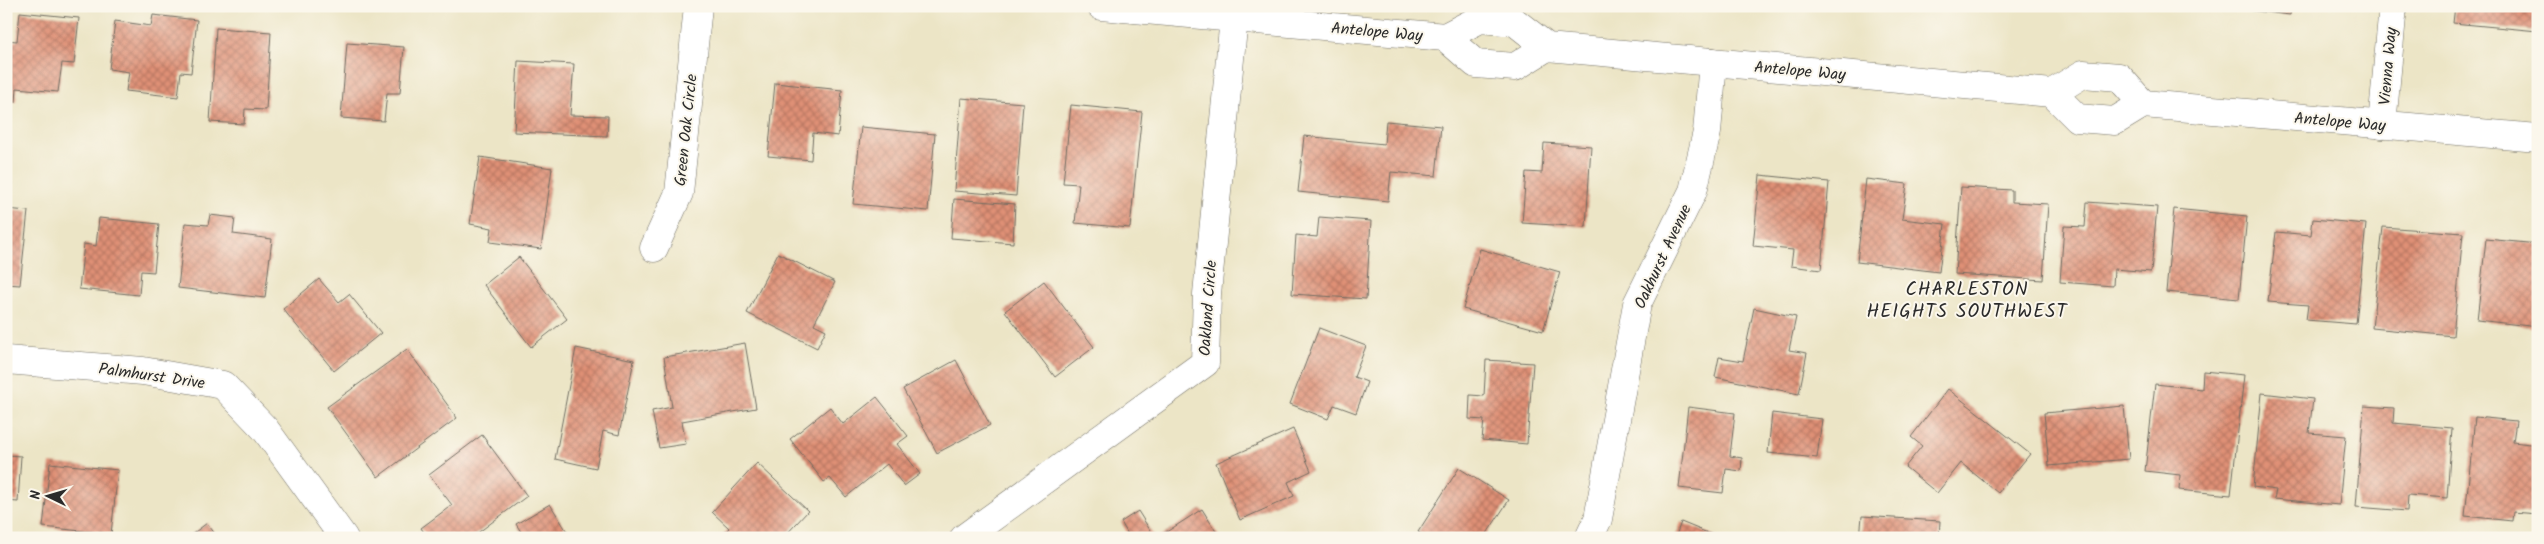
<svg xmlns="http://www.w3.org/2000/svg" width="2544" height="544" viewBox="0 0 2544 544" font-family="Kalam,sans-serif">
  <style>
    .building { fill: url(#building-cross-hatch) }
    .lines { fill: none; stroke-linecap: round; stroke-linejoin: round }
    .minor-casing { stroke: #6f6c61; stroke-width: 29 }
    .tertiary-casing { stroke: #6f6c61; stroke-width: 29 }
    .minor { stroke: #fff; stroke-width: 28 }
    .tertiary { stroke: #fff; stroke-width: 28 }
    .labels { text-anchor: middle; stroke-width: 4; stroke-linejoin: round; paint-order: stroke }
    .street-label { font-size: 16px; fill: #2b2b2b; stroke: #fbf7ec }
    .quarter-label { font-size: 19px; letter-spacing: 1px; fill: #2b2b2b; stroke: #fbf7ec }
  </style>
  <defs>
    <pattern id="building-cross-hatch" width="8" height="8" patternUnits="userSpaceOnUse" patternTransform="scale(1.25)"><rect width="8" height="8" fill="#df9076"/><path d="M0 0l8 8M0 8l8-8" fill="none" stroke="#b57661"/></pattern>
  </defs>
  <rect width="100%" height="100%" fill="#fbf7ec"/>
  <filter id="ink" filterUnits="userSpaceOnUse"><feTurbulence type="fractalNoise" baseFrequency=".02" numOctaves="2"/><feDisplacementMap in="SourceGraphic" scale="10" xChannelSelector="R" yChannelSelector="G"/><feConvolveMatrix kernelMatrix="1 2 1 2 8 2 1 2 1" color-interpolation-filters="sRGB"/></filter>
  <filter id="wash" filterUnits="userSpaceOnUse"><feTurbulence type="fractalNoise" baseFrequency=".0096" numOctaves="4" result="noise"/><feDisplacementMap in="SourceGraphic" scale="20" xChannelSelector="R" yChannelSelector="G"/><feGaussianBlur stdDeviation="1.12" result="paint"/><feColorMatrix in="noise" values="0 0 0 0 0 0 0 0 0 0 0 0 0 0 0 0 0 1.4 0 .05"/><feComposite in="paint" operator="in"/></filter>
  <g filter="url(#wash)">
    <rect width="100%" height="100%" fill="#ece5c6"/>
    <g id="blocks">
      <g class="building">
        <path d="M2209 6H2229V9Z"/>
        <path d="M2247 6H2291L2290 15 2247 10Z"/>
        <path d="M2455 6H2538V31L2453 23Z"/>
        <path d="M20 12 79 18 74 64 62 63 58 92 17 88 16 102 6 100V40L17 41Z"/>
        <path d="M153 15 197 20 191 73 181 72 178 97 126 91 129 72 109 69 115 21 151 26Z"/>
        <path d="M216 28 271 32 266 110 245 109 244 124 210 122Z"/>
        <path d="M347 43 404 47 400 93H387L384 121 341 118Z"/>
        <path d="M518 61 574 64 570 115 608 116 607 136 514 132Z"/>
        <path d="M775 83 842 90 838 136 813 133 811 160 768 156Z"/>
        <path d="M961 98 1023 103 1016 196 954 191Z"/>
        <path d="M1071 105 1142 112 1130 228 1075 223 1079 184 1063 183Z"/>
        <path d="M1386 121 1441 126 1436 176 1391 172 1388 201 1298 192 1304 136 1384 144Z"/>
        <path d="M861 127 935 134 928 211 853 204Z"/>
        <path d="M1544 143 1591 146 1586 227 1522 223 1526 172 1542 173Z"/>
        <path d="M480 157 552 168 541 249 490 242 492 228 470 224Z"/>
        <path d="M1760 175 1829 182 1821 270 1791 266 1793 250 1753 246Z"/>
        <path d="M1866 179 1907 184 1902 219 1945 224 1939 272 1857 262Z"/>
        <path d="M1961 187 2012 190V202L2048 204 2043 280 1955 274Z"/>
        <path d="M954 199 1015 204 1013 243 951 238Z"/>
        <path d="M2087 202 2157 207 2151 272 2114 269 2113 286 2060 282 2064 226 2085 227Z"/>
        <path d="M6 209 28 211 20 285 6 284Z"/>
        <path d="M2174 209 2247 216 2239 299 2166 292Z"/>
        <path d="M210 215 235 218 233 234 272 239 265 298 178 288 185 223 208 225Z"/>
        <path d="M1319 217 1371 221 1366 299 1292 294 1296 235 1317 237Z"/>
        <path d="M99 218 159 224 154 272 141 271 139 295 79 289 84 244 96 246Z"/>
        <path d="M2313 219 2366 224 2356 324 2306 320 2308 305 2268 302 2276 232 2311 235Z"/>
        <path d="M2383 227 2463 233 2453 336 2372 328Z"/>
        <path d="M2486 239 2538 244V327L2477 320Z"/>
        <path d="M1480 249 1560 272 1543 331 1463 309Z"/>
        <path d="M778 253 835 282 814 324 826 330 817 348 747 313Z"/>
        <path d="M519 257 567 319 531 347 484 285Z"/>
        <path d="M319 279 339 302 349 294 381 333 334 371 283 309Z"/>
        <path d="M1044 281 1094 347 1055 377 1005 311Z"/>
        <path d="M1754 308 1796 317 1789 350 1807 353 1799 394 1715 377 1719 357 1743 361Z"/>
        <path d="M1319 328 1366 346 1354 377 1367 382 1356 413 1334 405 1328 419 1290 404Z"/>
        <path d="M745 343 756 408 682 421 686 444 659 448 652 411 672 407 664 357Z"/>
        <path d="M576 348 634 360 619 435 603 431 596 468 555 459Z"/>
        <path d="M407 349 457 418 378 477 327 407Z"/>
        <path d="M956 360 990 425 937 453 903 389Z"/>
        <path d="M1486 360 1533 363 1527 444 1482 440 1484 420 1469 419 1470 395 1484 396Z"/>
        <path d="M2203 371 2244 375 2231 495 2179 490 2180 475 2145 471 2155 384 2202 389Z"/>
        <path d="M1948 389 2030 454 1998 493 1961 463 1937 493 1905 467 1922 446 1911 437Z"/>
        <path d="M2262 393 2313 399 2309 433 2346 436 2339 505 2274 499 2276 490 2253 487Z"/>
        <path d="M877 397 908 436 897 444 920 474 904 486 887 464 846 497 830 478 824 482 790 439 830 407 843 424Z"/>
        <path d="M2124 406 2129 459 2049 466 2044 413Z"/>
        <path d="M2364 406 2394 408 2393 423 2452 428 2447 498 2408 495 2407 511 2356 507Z"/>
        <path d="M1688 407 1735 413 1730 456 1742 458 1741 471 1726 469 1723 493 1679 488Z"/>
        <path d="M1772 413 1822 419 1817 458 1768 453Z"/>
        <path d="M2475 417 2516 421 2513 442 2538 445V514L2513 512 2512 521 2465 516Z"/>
        <path d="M1293 429 1311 471 1288 482 1294 496 1240 520 1216 463Z"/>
        <path d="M482 435 527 496 471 538H428L421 528 452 505 429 475Z"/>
        <path d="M6 455 21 456 18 502 6 501Z"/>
        <path d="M50 463 118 470 111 534 43 527Z"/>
        <path d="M757 463 808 511 783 538H720L729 528 712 512Z"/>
        <path d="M1459 468 1509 500 1484 538H1427L1418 532Z"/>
        <path d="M550 504 571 538H525L516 524Z"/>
        <path d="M1202 509 1220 538H1157Z"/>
        <path d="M1138 511 1155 538H1130L1121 522Z"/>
        <path d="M1862 516 1940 521 1939 538H1860Z"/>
        <path d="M1681 522 1720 538H1675Z"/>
        <path d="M207 523 218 538H187Z"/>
      </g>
    </g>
  </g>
  <g filter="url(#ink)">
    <use href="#blocks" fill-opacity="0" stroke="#6f6c61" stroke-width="1"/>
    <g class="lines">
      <defs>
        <g id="minor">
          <path d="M2382 125 2393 6"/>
          <path d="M654 248 679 193 698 6"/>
          <path d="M6 360 143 371 223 385 265 429 344 538"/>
          <path d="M964 538 1205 363 1207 294 1234 18"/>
          <path d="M1589 538 1598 519 1637 304 1693 191 1707 132 1713 62"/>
        </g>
        <g id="tertiary">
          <path d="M1101 6 1445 37 1480 19 1515 22 1547 47 2052 93 2083 74 2119 77 2143 104"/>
          <path d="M1445 37 1476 64 1515 67 1547 47"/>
          <path d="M2052 93 2077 118 2115 121 2143 104 2538 138"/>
        </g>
      </defs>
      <use href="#minor" class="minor-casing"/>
      <use href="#tertiary" class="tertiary-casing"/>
      <use href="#minor" class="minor"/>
      <use href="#tertiary" class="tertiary"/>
    </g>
  </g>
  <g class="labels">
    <g class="street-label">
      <text transform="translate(1377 31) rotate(5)" y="6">Antelope Way</text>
      <text transform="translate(2387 66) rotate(-85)" y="6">Vienna Way</text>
      <text transform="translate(1800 70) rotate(5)" y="6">Antelope Way</text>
      <text transform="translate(2340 121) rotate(5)" y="6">Antelope Way</text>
      <text transform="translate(685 130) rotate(-84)" y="6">Green Oak Circle</text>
      <text transform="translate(1662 256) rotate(-65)" y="6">Oakhurst Avenue</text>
      <text transform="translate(1207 308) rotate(-86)" y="6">Oakland Circle</text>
      <text transform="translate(152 375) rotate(8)" y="6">Palmhurst Drive</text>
    </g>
    <g class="quarter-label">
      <text x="1967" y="295">CHARLESTON<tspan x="1967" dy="22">HEIGHTS SOUTHWEST</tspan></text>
    </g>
  </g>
  <rect width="2544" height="544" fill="none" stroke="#fbf7ec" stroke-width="25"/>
  <g transform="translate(48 496) rotate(275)" stroke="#fbf7ec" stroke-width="4" paint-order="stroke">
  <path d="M0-4L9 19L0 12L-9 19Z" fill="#2b2b2b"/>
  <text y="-8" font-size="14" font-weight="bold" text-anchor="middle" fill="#2b2b2b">N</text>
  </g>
</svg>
